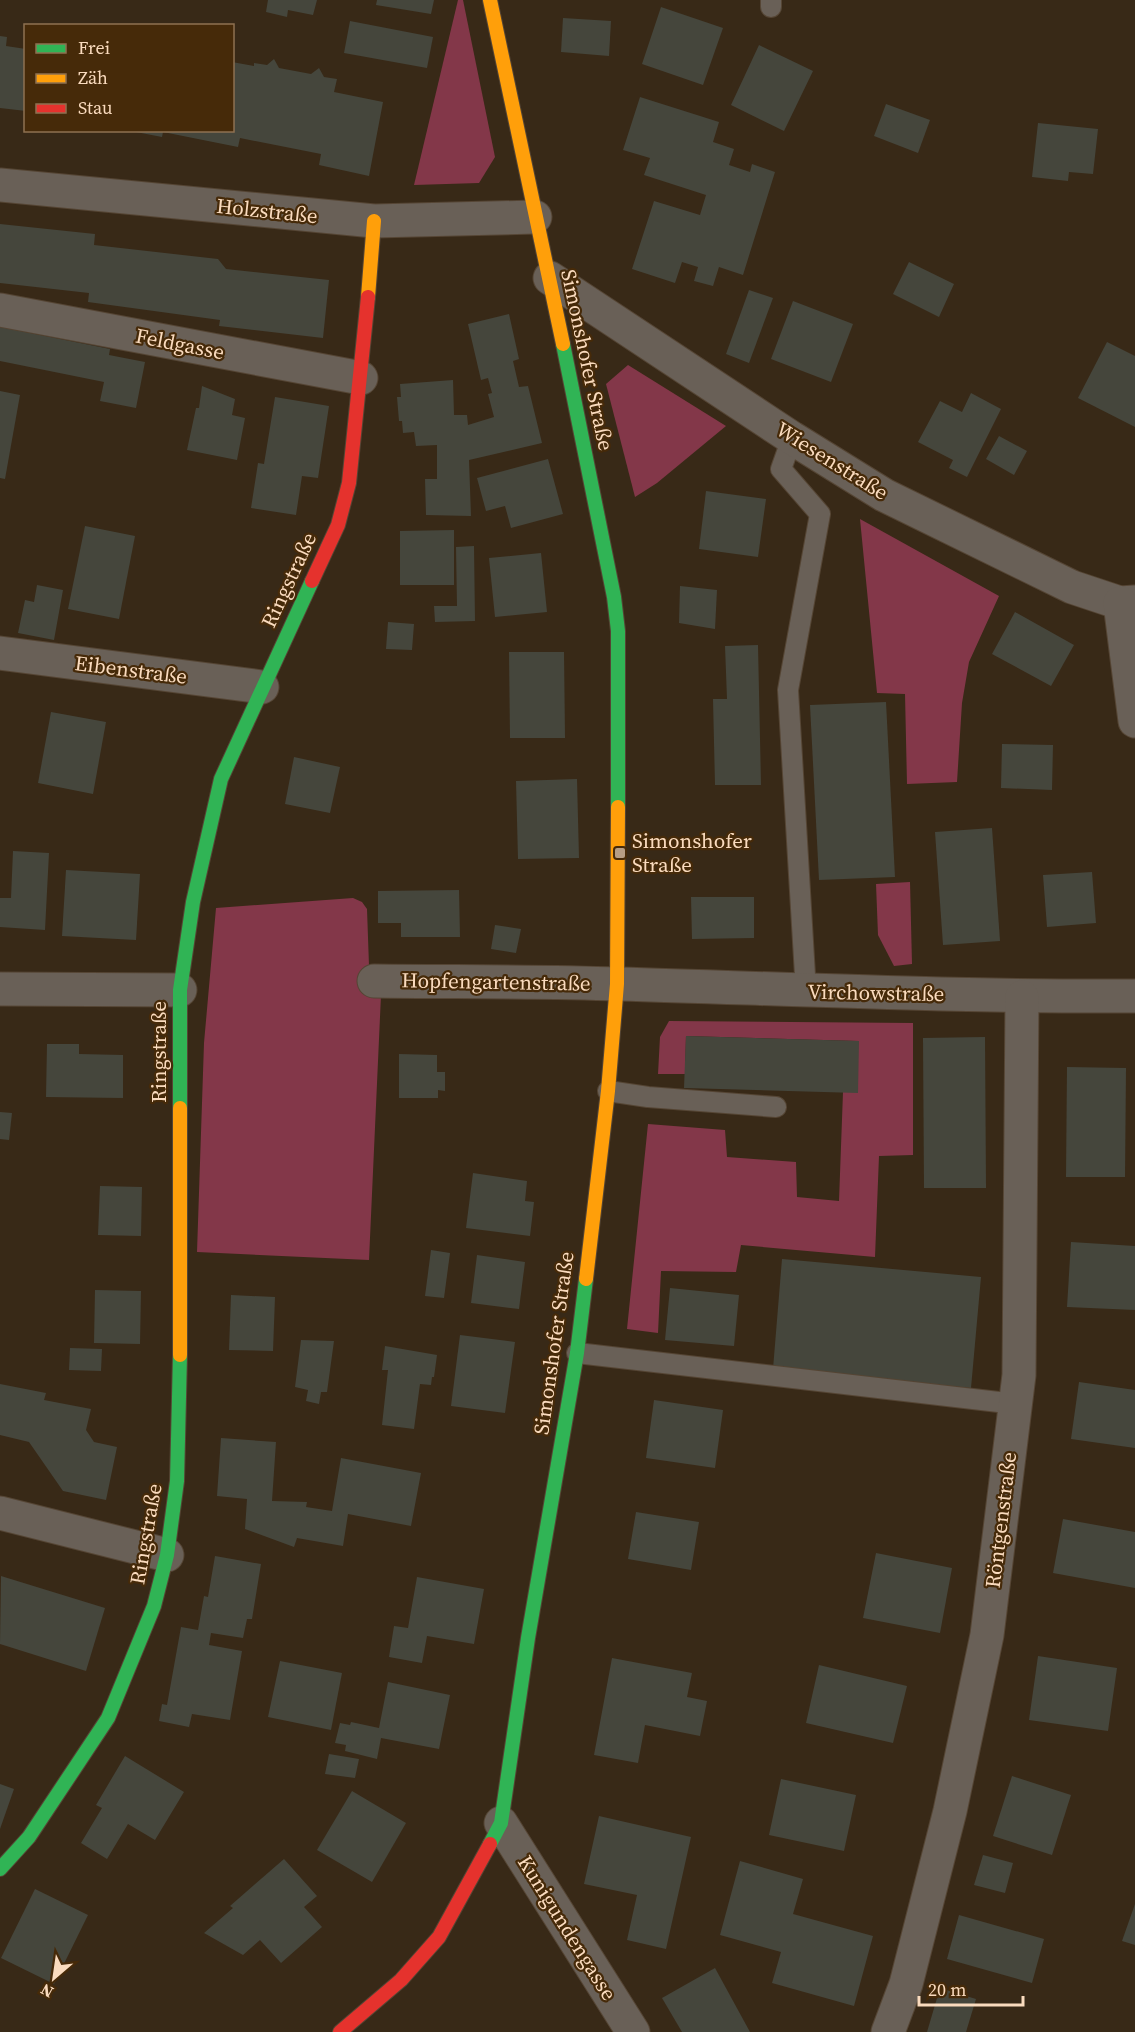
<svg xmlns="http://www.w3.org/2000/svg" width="1135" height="2032" viewBox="0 0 1135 2032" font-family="'Source Serif 4',serif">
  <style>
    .green { fill: #833749 }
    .building { fill: #45463c }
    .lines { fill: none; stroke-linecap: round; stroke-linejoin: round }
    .lane-casing { stroke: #554534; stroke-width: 22 }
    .street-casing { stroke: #554534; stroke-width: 35 }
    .fast-casing { stroke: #554534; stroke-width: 16 }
    .slow-casing { stroke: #554534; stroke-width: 16 }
    .jam-casing { stroke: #554534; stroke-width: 16 }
    .lane { stroke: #696057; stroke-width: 20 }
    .street { stroke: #696057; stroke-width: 33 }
    .fast { stroke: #30b455; stroke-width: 14 }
    .slow { stroke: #ff9f0a; stroke-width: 14 }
    .jam { stroke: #e5322d; stroke-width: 14 }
    .poi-dot { fill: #b69d84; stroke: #462a09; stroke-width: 2 }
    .labels { text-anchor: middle; stroke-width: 4.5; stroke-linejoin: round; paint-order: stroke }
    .street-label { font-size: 21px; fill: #fadbbe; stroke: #462a09 }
    .poi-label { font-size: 21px; fill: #fadbbe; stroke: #462a09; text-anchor: start }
  </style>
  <rect width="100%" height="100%" fill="#382917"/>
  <g class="green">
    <path d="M458 0H463L495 157 479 183 414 185Z"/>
    <path d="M628 365 726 426 657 483 635 497 606 384Z"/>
    <path d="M860 519 999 596 969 662 962 703 957 782 907 784 905 694 877 693Z"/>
    <path d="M910 882 912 964 894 966 878 935 876 884Z"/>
    <path d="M353 898 362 902 367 909 370 994 381 995 369 1260 197 1252 204 1043 216 908Z"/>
    <path d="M669 1021 913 1023V1155L879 1156 875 1257 741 1245 736 1272 661 1271 658 1333 627 1329 648 1124 725 1130 727 1157 796 1162 797 1197 839 1201 843 1092H858V1041L686 1036 685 1074H658L660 1037Z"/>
  </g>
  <g class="building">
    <path d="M268 0H317L313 15 288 10 287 17 266 12Z"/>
    <path d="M377 0H434L431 14 376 5Z"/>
    <path d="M661 7 723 28 703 85 642 64Z"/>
    <path d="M563 18 611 21 609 56 561 52Z"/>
    <path d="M350 21 433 37 427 68 344 53Z"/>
    <path d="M0 36 7 37 6 46 26 49V111L0 108Z"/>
    <path d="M759 45 813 71 784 131 731 105Z"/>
    <path d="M274 59 279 68 311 74 319 68 324 77 337 79 334 92 383 102 369 176 319 165 321 154 240 138 238 147 163 132 162 137 136 132 232 130V62L254 66V63L267 65Z"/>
    <path d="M640 97 719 122 713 142 734 149 729 165 750 172 752 164 775 172 743 275 719 267 713 286 694 281 698 267 682 262 675 283 632 269 654 201 700 215 706 195 644 175 650 158 623 150Z"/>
    <path d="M886 104 930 120 918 153 874 136Z"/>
    <path d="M1038 123 1098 129 1093 174 1069 172 1068 181 1032 177Z"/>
    <path d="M0 224 95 234 94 245 218 259 226 269 329 280 323 338 219 326 220 320 88 302 89 293 0 283Z"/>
    <path d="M909 262 954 284 939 317 893 294Z"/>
    <path d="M749 290 773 298 749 363 726 354Z"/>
    <path d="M793 301 853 324 831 382 771 359Z"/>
    <path d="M509 314 519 359 513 361 519 387 528 386 542 443 469 460 471 516 426 515 425 479H437V445L416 446 414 432 403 433 402 421H399L397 397H401L400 384 453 380 454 415H467L468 425 494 417 488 394 492 393 488 378 481 380 468 324Z"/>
    <path d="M0 327 110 349 109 355 145 362 136 408 100 401 104 382 0 361Z"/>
    <path d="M1107 342 1135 356V427L1078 398Z"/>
    <path d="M202 386 235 399 232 415 245 418 237 460 187 450 196 408H199Z"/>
    <path d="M0 391 20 395 5 479 0 478Z"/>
    <path d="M971 393 1001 409 967 477 949 468 953 460 918 442 940 401 962 412Z"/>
    <path d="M275 397 329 406 318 478 302 476 296 515 251 508 258 463 264 464Z"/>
    <path d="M999 436 1027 451 1014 475 986 459Z"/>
    <path d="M548 459 563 514 511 528 505 506 486 511 477 478Z"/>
    <path d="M706 491 766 499 758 557 699 549Z"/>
    <path d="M85 526 135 536 119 619 68 609Z"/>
    <path d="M454 530V585H400V531Z"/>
    <path d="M474 546 475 621 435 622 434 606H457L456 547Z"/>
    <path d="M541 553 547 612 495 617 489 558Z"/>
    <path d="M37 585 63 590 54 640 18 633 25 600 34 602Z"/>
    <path d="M680 586 717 590 715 629 679 623Z"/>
    <path d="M1015 612 1074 645 1051 686 992 654Z"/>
    <path d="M388 622 414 624 412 650 386 649Z"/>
    <path d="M758 645 761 785H715L713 699H727L725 646Z"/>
    <path d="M509 652H564L565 738H510Z"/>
    <path d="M886 702 895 877 819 880 810 705Z"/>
    <path d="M51 712 106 722 93 794 38 783Z"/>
    <path d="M1002 744 1053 745 1052 790 1001 788Z"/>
    <path d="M294 757 340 767 330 813 285 804Z"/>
    <path d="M577 779 579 858 518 859 516 781Z"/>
    <path d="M992 828 1000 941 943 945 935 832Z"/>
    <path d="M13 851 49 853 45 930 0 927V898H11Z"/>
    <path d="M66 870 140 874 136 940 62 936Z"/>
    <path d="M1092 872 1096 923 1047 927 1043 875Z"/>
    <path d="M459 890 460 937H401V923H378V891Z"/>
    <path d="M691 897H754V938L692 939Z"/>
    <path d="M495 925 521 929 516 953 491 949Z"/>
    <path d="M686 1036 859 1041 858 1093 684 1088Z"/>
    <path d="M985 1037 986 1188H924L923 1038Z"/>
    <path d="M47 1044H79V1054L123 1055V1098L46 1097Z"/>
    <path d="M399 1054 437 1055V1072H445V1091L438 1090V1098H399Z"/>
    <path d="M1067 1067 1126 1068 1125 1177H1066Z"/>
    <path d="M0 1112 12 1113 9 1140 0 1139Z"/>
    <path d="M473 1173 527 1181 525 1201 534 1202 530 1236 466 1228Z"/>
    <path d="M100 1186 142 1187 141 1236 98 1235Z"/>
    <path d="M1071 1242 1135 1246V1310L1067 1307Z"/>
    <path d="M431 1250 450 1253 444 1298 425 1296Z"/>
    <path d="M477 1255 525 1262 519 1309 471 1303Z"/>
    <path d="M782 1259 981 1277 971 1388 773 1369Z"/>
    <path d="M670 1288 739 1295 734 1346 665 1340Z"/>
    <path d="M95 1290 141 1291 140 1344 94 1343Z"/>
    <path d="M231 1295 275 1297 273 1351 229 1350Z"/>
    <path d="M460 1335 515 1342 505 1413 451 1406Z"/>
    <path d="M301 1340 334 1341 327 1392H321L319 1404 306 1401 308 1390 295 1387Z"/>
    <path d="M385 1346 437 1355 434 1377H432L431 1385 420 1384 414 1429 382 1425 388 1370H382Z"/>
    <path d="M70 1348 102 1349 101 1371 69 1370Z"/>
    <path d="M1079 1382 1135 1390V1448L1071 1439Z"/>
    <path d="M0 1384 46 1393 44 1400 91 1409 86 1430 94 1442 117 1447 106 1500 63 1491 29 1442 0 1435Z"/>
    <path d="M654 1400 723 1410 715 1468 646 1458Z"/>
    <path d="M221 1438 276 1442 272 1501 307 1502 306 1507 332 1511 341 1458 421 1473 411 1526 348 1514 343 1546 297 1538 294 1547 245 1529 247 1499 217 1496Z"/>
    <path d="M636 1512 699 1522 691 1570 628 1559Z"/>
    <path d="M1063 1519 1135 1532V1588L1053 1573Z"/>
    <path d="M876 1553 952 1568 940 1633 863 1618Z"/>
    <path d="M215 1556 261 1564 252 1619H247L243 1638 211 1633 209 1645 242 1651 230 1720 192 1714 189 1727 159 1721 162 1704 167 1705 181 1627 198 1630 204 1596 208 1597Z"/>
    <path d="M1 1576 105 1608 86 1671 0 1644Z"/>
    <path d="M417 1577 484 1589 474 1644 427 1636 422 1663 389 1657 394 1626 408 1628Z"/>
    <path d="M1038 1656 1117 1668 1108 1731 1029 1720Z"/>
    <path d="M612 1658 692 1673 687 1697 707 1701 700 1736 645 1725 638 1763 594 1755Z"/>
    <path d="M280 1661 342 1673 331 1730 268 1717Z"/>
    <path d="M819 1665 907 1686 893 1743 806 1723Z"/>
    <path d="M388 1682 450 1695 439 1749 381 1738 377 1759 345 1751 346 1745 335 1743 340 1723 350 1725 351 1722 379 1728Z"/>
    <path d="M329 1754 359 1759 355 1778 325 1774Z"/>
    <path d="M125 1756 184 1792 155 1840 128 1824 107 1859 81 1843 102 1808 96 1805Z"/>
    <path d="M1012 1776 1071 1795 1052 1855 993 1836Z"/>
    <path d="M781 1779 856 1795 844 1851 769 1835Z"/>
    <path d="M0 1784 14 1789 0 1829Z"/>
    <path d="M352 1791 406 1823 372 1882 317 1850Z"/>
    <path d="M599 1816 691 1837 666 1949 627 1940 637 1895 584 1884Z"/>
    <path d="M983 1855 1013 1863 1005 1893 974 1885Z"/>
    <path d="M284 1859 317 1896 304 1907 322 1927 281 1963 260 1940 243 1955 204 1933 233 1908 230 1906Z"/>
    <path d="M740 1861 803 1879 793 1914 873 1936 854 2006 772 1983 781 1952 720 1935Z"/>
    <path d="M35 1889 88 1915 54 1984 1 1958Z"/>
    <path d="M1135 1904V1945L1122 1941Z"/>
    <path d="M959 1915 1044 1939 1032 1983 947 1959Z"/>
    <path d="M715 1968 750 2032H682L662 1998Z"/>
    <path d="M940 1988 976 1999 966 2032H927Z"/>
  </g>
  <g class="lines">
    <defs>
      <g id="lane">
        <path d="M771 7V0"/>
        <path d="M792 438 781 469 820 514 788 690 806 992"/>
        <path d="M608 1091 648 1097 776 1107"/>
        <path d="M577 1353 1016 1404"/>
      </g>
      <g id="street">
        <path d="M0 185 374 221 535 217"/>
        <path d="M550 278 792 438 884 495 1072 587 1120 603 1135 602"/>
        <path d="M0 310 361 378"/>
        <path d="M1120 603 1135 721"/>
        <path d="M0 653 262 687"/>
        <path d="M374 981C456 982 537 981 619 984 791 989 963 997 1135 996"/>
        <path d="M0 989 180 990"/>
        <path d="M0 1513 167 1555"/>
        <path d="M501 1823 633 2032"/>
        <path d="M888 2032 906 1984 950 1811 987 1635 1019 1375 1022 997"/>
      </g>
      <g id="fast">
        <path d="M563 344 614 597 618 631V807"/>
        <path d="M180 1108V990L193 902 221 779 312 581"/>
        <path d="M490 1844 501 1823 528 1638 577 1353 586 1279"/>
        <path d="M0 1869 29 1837 108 1718 154 1606 167 1555 177 1481 180 1355"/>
      </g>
      <g id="slow">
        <path d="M490 0 563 344"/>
        <path d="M368 297 374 221"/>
        <path d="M180 1108V1355"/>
        <path d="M586 1279 608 1091 617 984 618 807"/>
      </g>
      <g id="jam">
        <path d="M312 581 338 525 349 483 368 297"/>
        <path d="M340 2032 401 1980 439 1937 490 1844"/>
      </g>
    </defs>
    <use href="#lane" class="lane-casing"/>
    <use href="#street" class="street-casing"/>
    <use href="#fast" class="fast-casing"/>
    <use href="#slow" class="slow-casing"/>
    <use href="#jam" class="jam-casing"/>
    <use href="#lane" class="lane"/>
    <use href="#street" class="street"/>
    <use href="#fast" class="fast"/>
    <use href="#slow" class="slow"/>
    <use href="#jam" class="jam"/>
  </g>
  <rect class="poi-dot" x="614" y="847" width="12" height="12" rx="3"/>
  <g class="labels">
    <g class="street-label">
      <text transform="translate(267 211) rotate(6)" y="7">Holzstraße</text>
      <text transform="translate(180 344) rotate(11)" y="7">Feldgasse</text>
      <text transform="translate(587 360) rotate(78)" y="7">Simonshofer Straße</text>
      <text transform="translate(832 461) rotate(32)" y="7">Wiesenstraße</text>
      <text transform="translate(289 580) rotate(-65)" y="7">Ringstraße</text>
      <text transform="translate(131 670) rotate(7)" y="7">Eibenstraße</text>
      <text transform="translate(496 982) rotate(1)" y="7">Hopfengartenstraße</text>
      <text transform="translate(876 993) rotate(1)" y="7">Virchowstraße</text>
      <text transform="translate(159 1052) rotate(-90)" y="7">Ringstraße</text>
      <text transform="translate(554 1343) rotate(-82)" y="7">Simonshofer Straße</text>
      <text transform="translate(1001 1520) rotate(-83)" y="7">Röntgenstraße</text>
      <text transform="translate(146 1534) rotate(-80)" y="7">Ringstraße</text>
      <text transform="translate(567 1928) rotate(58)" y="7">Kunigundengasse</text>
    </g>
    <g class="poi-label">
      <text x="632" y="848">Simonshofer<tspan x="632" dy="24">Straße</tspan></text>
    </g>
  </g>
  <rect x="24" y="24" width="210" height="108" fill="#462a09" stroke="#8e7151" stroke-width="1.5"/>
  <rect x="36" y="44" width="30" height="9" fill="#30b455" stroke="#8e7151" stroke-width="1.5"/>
  <text x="78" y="54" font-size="18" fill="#fadbbe">Frei</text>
  <rect x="36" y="74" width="30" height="9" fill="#ff9f0a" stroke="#8e7151" stroke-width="1.5"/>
  <text x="78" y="84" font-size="18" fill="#fadbbe">Zäh</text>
  <rect x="36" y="104" width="30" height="9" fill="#e5322d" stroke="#8e7151" stroke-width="1.5"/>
  <text x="78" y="114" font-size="18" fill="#fadbbe">Stau</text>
  <g transform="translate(54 1978) rotate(209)" stroke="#462a09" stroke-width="4.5" paint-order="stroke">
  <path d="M0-4.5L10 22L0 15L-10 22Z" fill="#fadbbe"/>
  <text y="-9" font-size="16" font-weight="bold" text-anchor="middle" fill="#fadbbe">N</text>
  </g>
  <path d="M919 1996v9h104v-9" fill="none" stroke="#fadbbe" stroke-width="3"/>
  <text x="928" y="1996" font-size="18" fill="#fadbbe" stroke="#462a09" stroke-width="4.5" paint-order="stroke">20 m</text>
</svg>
